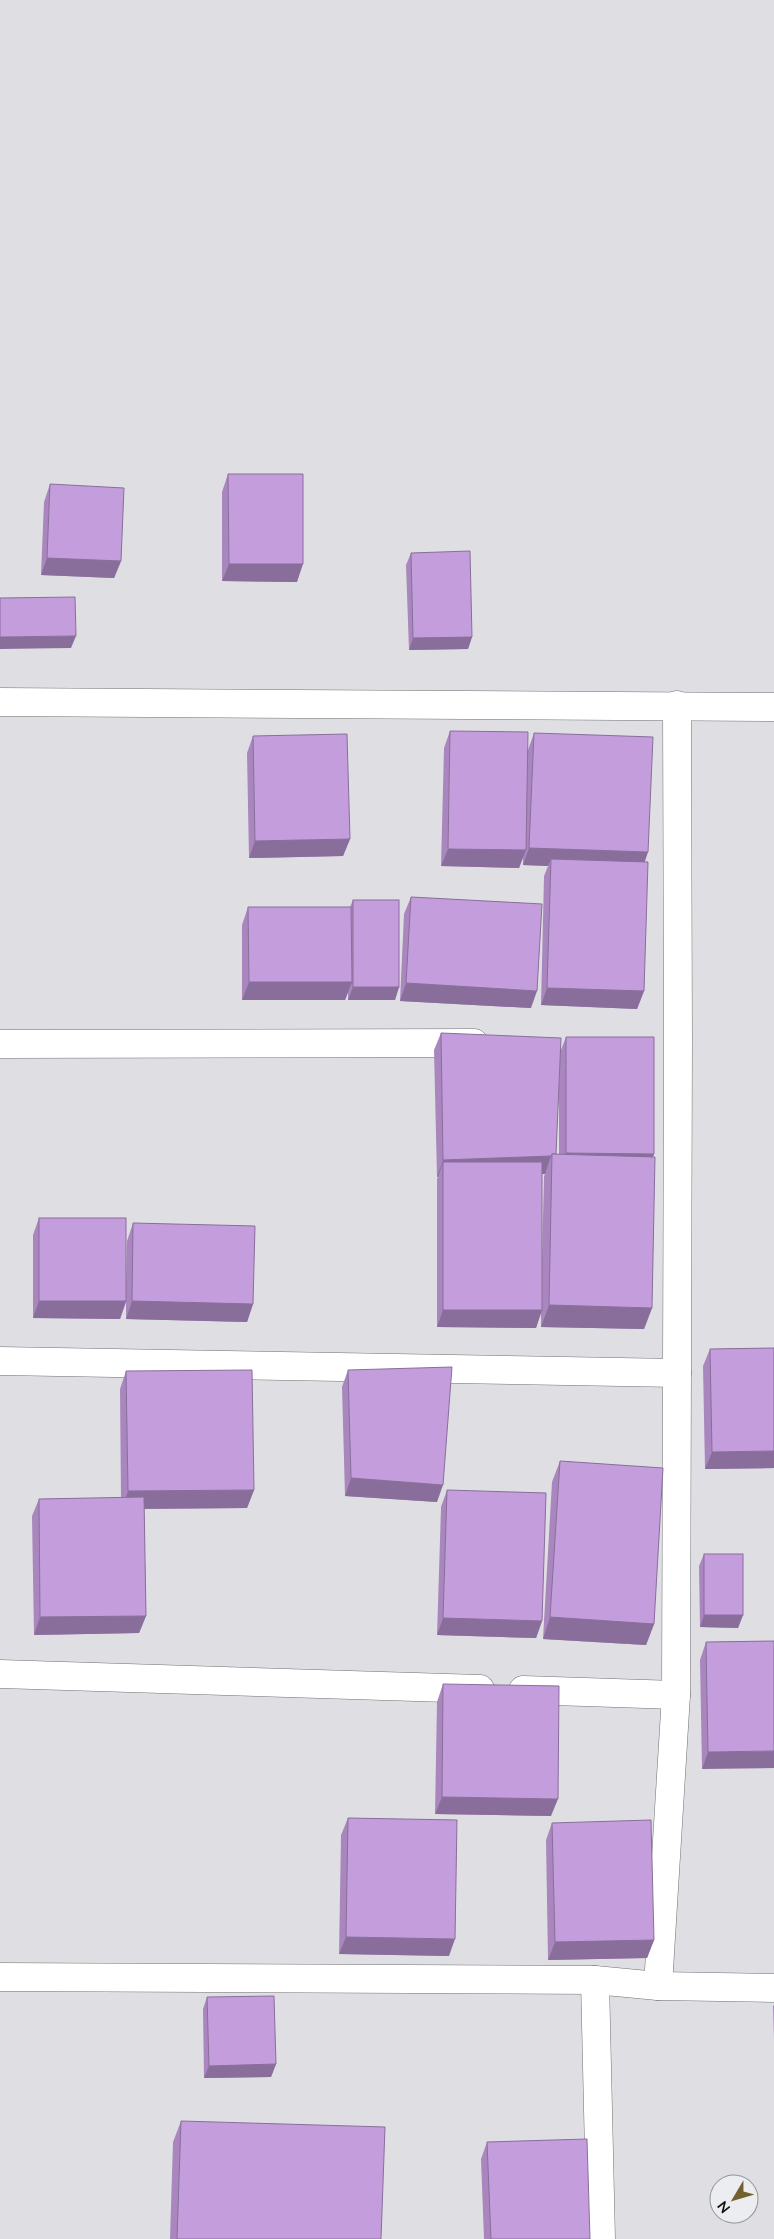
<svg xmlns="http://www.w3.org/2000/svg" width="774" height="2239" viewBox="0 0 774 2239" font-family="Lato,sans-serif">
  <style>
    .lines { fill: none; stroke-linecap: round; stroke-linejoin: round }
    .minor-casing { stroke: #707174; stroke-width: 29 }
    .minor { stroke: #fff; stroke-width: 28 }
    .wall { fill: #a987be; fill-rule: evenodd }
    .shaded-wall { fill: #896e9b }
    .building { fill: #c49ddd; stroke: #896e9b }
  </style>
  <rect width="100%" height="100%" fill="#dfdfe3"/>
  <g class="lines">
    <defs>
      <g id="minor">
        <path d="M0 702 774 707"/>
        <path d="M0 1044 474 1043"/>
        <path d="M0 1361 677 1373"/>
        <path d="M0 1674 480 1689"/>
        <path d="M523 1690 676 1695"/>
        <path d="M0 1977 595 1980 658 1986 774 1988"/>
        <path d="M595 1980 601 2239"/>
        <path d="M658 1986 676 1695 678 1043 677 705"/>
      </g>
    </defs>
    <use href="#minor" class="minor-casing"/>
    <use href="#minor" class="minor"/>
  </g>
  <g class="wall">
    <path d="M228 474 297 582 222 581V492Z"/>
    <path d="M50 484 121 561 114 578 41 575 44 502Z"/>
    <path d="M411 553 472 637 468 649 409 650 406 565Z"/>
    <path d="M450 731 528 750 534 733 645 862 644 991 637 1009 541 1005 544 876 548 866 523 865V857L519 868 441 866 444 748Z"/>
    <path d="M253 736 350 839 343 856 249 858 247 753Z"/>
    <path d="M411 897 531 1008 400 1001 404 914Z"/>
    <path d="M353 900 399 987 395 1000H348V992L345 1000H242V925L248 907H350Z"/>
    <path d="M441 1033 561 1050 566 1037 654 1154 653 1157 652 1308 644 1329 541 1327V1313L536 1328 437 1327V1179L438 1177H437L434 1050ZM559 1087V1155L556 1154ZM542 1174H545L544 1176 542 1261Z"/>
    <path d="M39 1218 126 1285 127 1241 133 1223 253 1304 247 1322 126 1319V1302L120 1319 33 1318V1235Z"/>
    <path d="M774 1348V1468L705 1469 703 1366 710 1349Z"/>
    <path d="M348 1370 437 1502 345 1496 342 1387Z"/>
    <path d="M126 1371 254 1490 247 1508 144 1509 146 1616 139 1633 34 1635 32 1516 39 1499 121 1498 120 1389Z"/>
    <path d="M560 1461 654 1624 646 1645 543 1639 552 1482Z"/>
    <path d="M447 1490 542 1621 536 1638 437 1635 441 1507Z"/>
    <path d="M704 1554 743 1615 738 1628 700 1627 699 1566Z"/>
    <path d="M774 1641 702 1769 700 1660 706 1642Z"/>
    <path d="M443 1684 551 1816 435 1814 437 1702Z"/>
    <path d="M348 1818 449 1956 339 1954 341 1835Z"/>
    <path d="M552 1823 654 1940 647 1958 548 1960 546 1840Z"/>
    <path d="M207 1997 276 2064 271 2077 204 2078 203 2009Z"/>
    <path d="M774 2005V2039L773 2006Z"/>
    <path d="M181 2121 381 2239H170L173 2142Z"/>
    <path d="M487 2142 590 2239H484L481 2159Z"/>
  </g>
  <g class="shaded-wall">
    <path d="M47 558 121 561 114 578 41 575Z"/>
    <path d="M229 564H303L297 582 222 581Z"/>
    <path d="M76 636 71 648 0 649V637Z"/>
    <path d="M472 637 468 649 409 650 413 638Z"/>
    <path d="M350 839 343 856 249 858 255 841Z"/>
    <path d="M529 848 648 852 642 870 551 859 548 866 523 865Z"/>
    <path d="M448 849 526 850 519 868 441 866Z"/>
    <path d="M249 982H352L345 1000H242Z"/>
    <path d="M406 983 537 991 531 1008 400 1001Z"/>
    <path d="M353 987H399L395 1000H348Z"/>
    <path d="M547 988 644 991 637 1009 541 1005Z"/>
    <path d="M566 1153 654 1154 647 1171H559Z"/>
    <path d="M551 1156 545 1174 443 1177V1162L438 1177H437L443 1160Z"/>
    <path d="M39 1301H126L120 1319 33 1318Z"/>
    <path d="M132 1301 253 1304 247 1322 126 1319Z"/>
    <path d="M549 1305 652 1308 644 1329 541 1327Z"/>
    <path d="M443 1310H542L536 1328 437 1327Z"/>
    <path d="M774 1451V1468L705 1469 712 1452Z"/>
    <path d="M351 1478 443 1485 437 1502 345 1496Z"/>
    <path d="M254 1490 247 1508 122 1509 128 1491Z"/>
    <path d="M704 1615H743L738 1628 700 1627Z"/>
    <path d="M146 1616 139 1633 34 1635 40 1617Z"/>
    <path d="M550 1617 654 1624 646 1645 543 1639Z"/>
    <path d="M443 1618 542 1621 536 1638 437 1635Z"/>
    <path d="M774 1751V1768L702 1769 708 1752Z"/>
    <path d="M442 1797 558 1799 551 1816 435 1814Z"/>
    <path d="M346 1937 455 1939 449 1956 339 1954Z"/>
    <path d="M654 1940 647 1958 548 1960 555 1942Z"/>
    <path d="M276 2064 271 2077 204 2078 209 2066Z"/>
  </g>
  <g class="building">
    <path d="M228 474H303V564H229Z"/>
    <path d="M50 484 124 488 121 561 47 558Z"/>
    <path d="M470 551 472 637 413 638 411 553Z"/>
    <path d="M75 597 76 636 0 637V598Z"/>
    <path d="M450 731 528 732 526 850 448 849Z"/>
    <path d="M534 733 653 737 648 852 529 848Z"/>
    <path d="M347 734 350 839 255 841 253 736Z"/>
    <path d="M551 859 648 862 644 991 547 988Z"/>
    <path d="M411 897 542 904 537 991 406 983Z"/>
    <rect x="353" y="900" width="46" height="87"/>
    <path d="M248 907H351L352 982H249Z"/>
    <path d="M441 1033 561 1038 556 1154H552L551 1156 443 1160Z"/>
    <path d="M566 1037H654V1154L566 1153Z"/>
    <path d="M552 1154 655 1157 652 1308 549 1305Z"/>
    <rect x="443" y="1162" width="99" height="148"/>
    <rect x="39" y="1218" width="87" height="83"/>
    <path d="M133 1223 255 1226 253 1304 132 1301Z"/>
    <path d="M774 1348V1451L712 1452 710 1349Z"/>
    <path d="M452 1367 443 1485 351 1478 348 1370Z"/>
    <path d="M252 1370 254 1490 128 1491 126 1371Z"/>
    <path d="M560 1461 663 1468 654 1624 550 1617Z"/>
    <path d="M447 1490 546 1493 542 1621 443 1618Z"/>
    <path d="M144 1497 146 1616 40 1617 39 1499Z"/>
    <rect x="704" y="1554" width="39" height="61"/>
    <path d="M774 1641V1751L708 1752 706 1642Z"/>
    <path d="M443 1684 559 1686 558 1799 442 1797Z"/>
    <path d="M348 1818 457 1820 455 1939 346 1937Z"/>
    <path d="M651 1820 654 1940 555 1942 552 1823Z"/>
    <path d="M274 1996 276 2064 209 2066 207 1997Z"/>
    <path d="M181 2121 385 2127 381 2239H177Z"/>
    <path d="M587 2139 590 2239H491L487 2142Z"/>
  </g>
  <g transform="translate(734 2199) rotate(232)"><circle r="24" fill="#ecedf1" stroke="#949597"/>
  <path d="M0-4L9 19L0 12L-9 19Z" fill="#72612f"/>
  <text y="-8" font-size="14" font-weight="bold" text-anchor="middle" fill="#101011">N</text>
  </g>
</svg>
